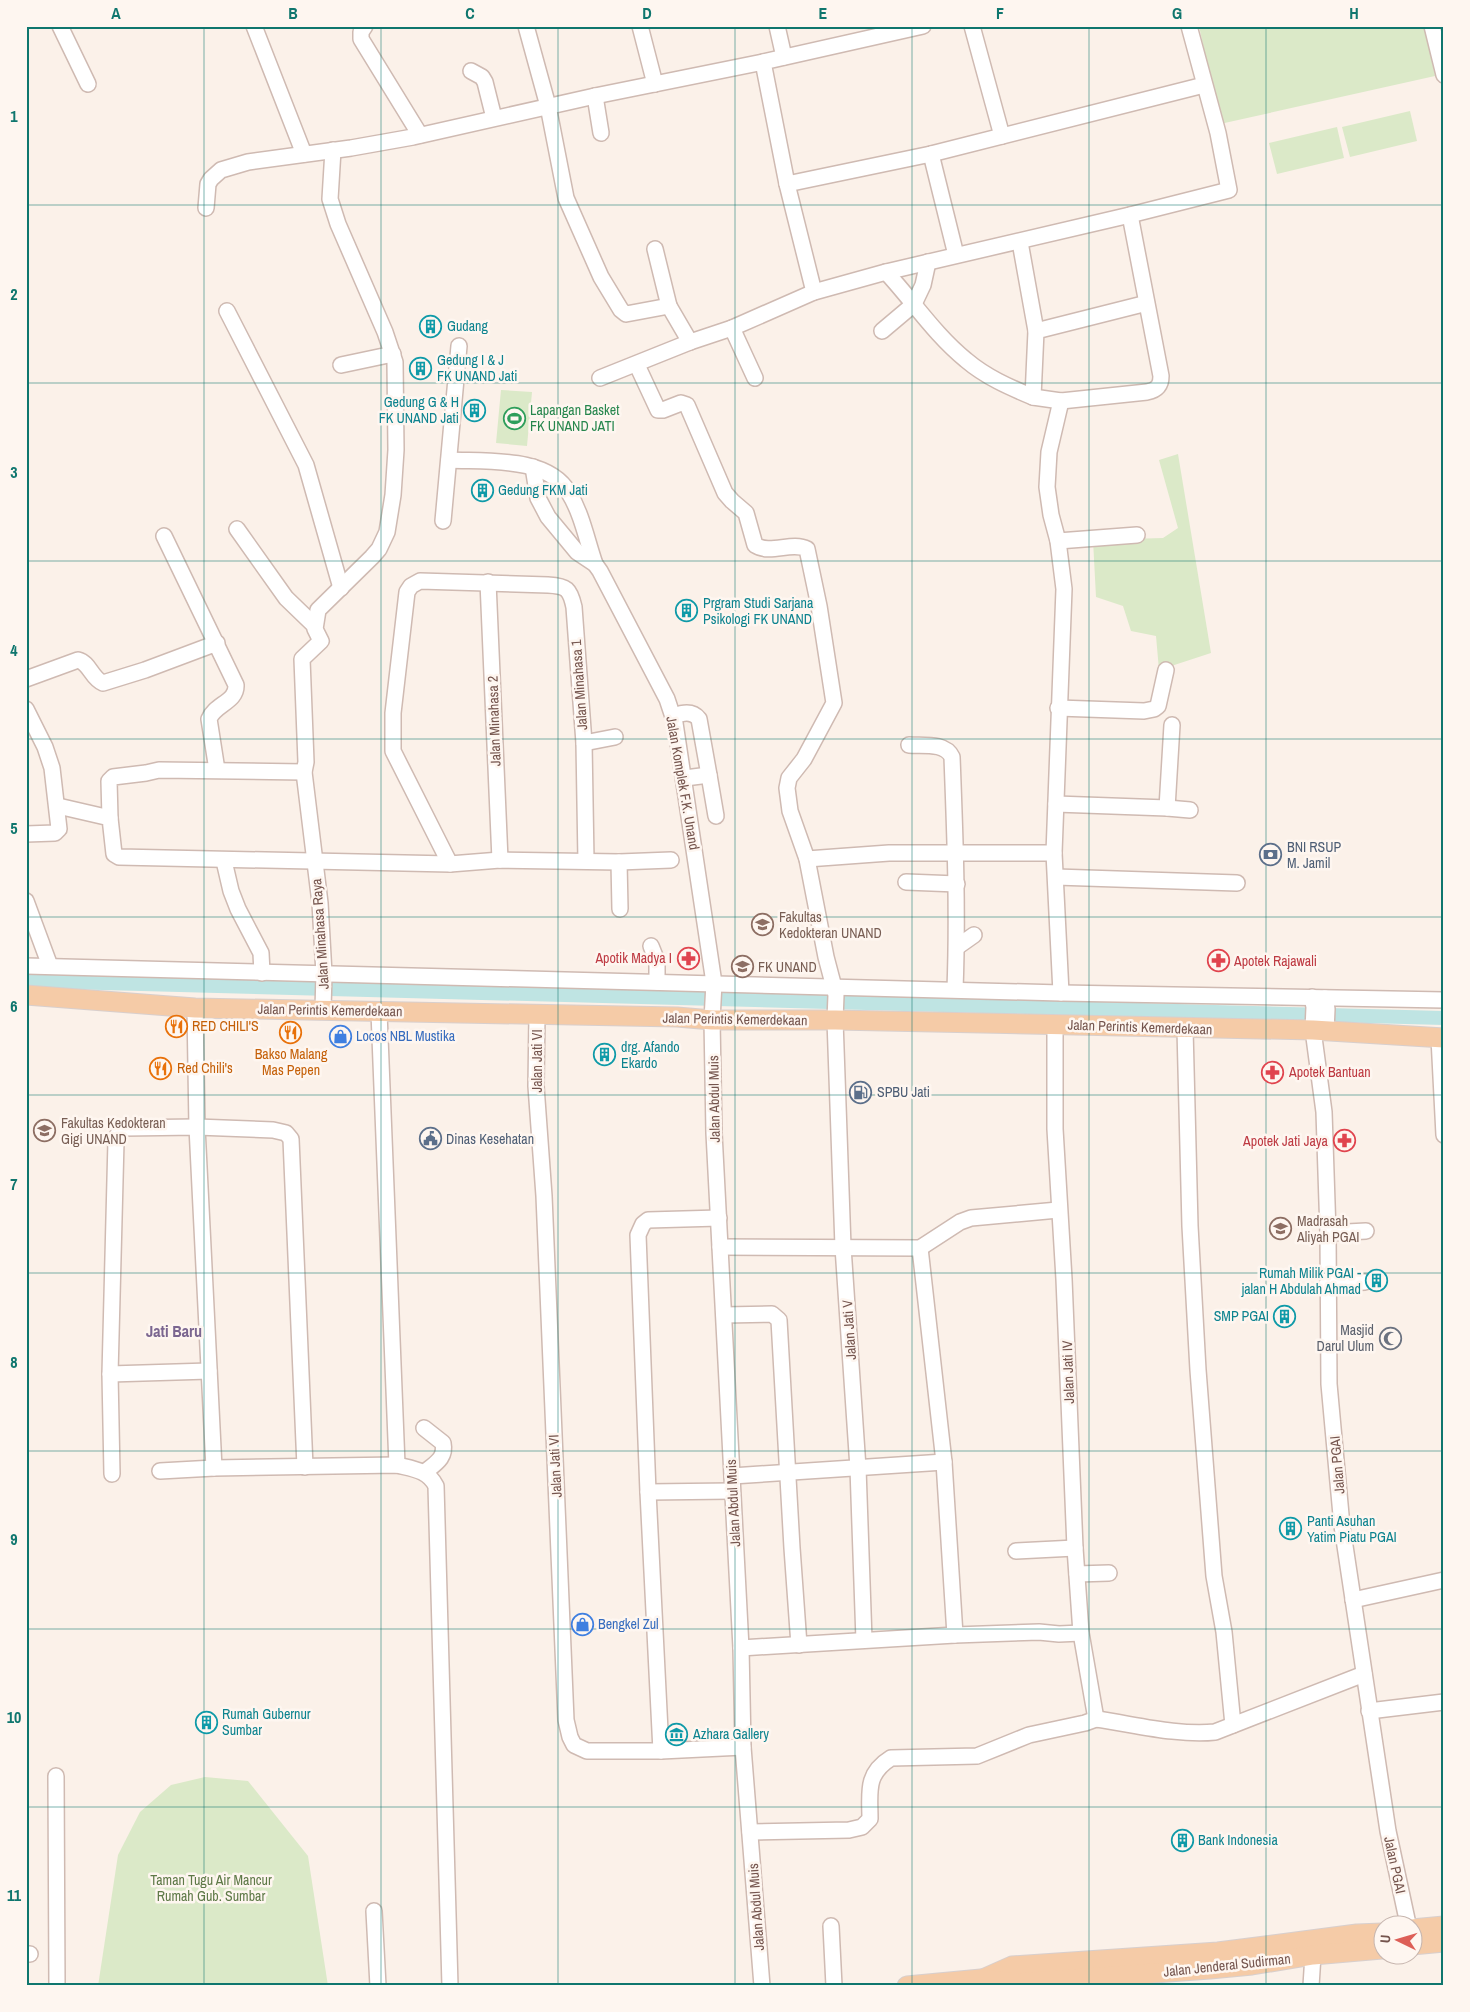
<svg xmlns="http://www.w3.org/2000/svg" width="1470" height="2012" viewBox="0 0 1470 2012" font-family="'Archivo Narrow',sans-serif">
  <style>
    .green { fill: #dbe9c8 }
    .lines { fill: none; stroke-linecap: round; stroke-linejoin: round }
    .canal { stroke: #bfe4e3; stroke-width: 14 }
    .minor-casing { stroke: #cfbab2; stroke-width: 18 }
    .major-casing { stroke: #d8cfcd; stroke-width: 21 }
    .minor { stroke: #fff; stroke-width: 15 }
    .major { stroke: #f5cba7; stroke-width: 19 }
    .grid { fill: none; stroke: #0f766e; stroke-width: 1; stroke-opacity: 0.55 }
    .labels { text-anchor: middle; stroke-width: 5; stroke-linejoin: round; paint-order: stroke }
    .culture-label { font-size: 14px; fill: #0d838f; stroke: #fef6f0; text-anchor: start }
    .leisure-label { font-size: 14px; fill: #27864d; stroke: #fef6f0; text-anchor: start }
    .street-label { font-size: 14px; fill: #75554e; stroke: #fef6f0 }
    .service-label { font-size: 14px; fill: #4e5e75; stroke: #fef6f0; text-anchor: start }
    .education-label { font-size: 14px; fill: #785e54; stroke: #fef6f0; text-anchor: start }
    .health-label { font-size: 14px; fill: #be3a42; stroke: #fef6f0; text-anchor: end }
    .food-label { font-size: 14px; fill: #c56008; stroke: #fef6f0; text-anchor: start }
    .shop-label { font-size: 14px; fill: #366cbe; stroke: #fef6f0; text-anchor: start }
    .worship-label { font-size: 14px; fill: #5b616d; stroke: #fef6f0; text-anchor: end }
    .park-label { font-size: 14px; fill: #5e7947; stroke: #fef6f0 }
    .quarter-label { font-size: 16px; font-weight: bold; fill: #7b6690; stroke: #fef6f0 }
    .neatline { fill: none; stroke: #0f766e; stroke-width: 2 }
    .grid-label { font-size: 16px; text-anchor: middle; font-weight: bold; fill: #0f766e }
  </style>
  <rect width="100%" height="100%" fill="#fbf1e9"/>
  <g class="green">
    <path d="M1199 26H1424L1435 76 1220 124Z"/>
    <path d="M1410 111 1417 141 1350 157 1342 127Z"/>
    <path d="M1337 127 1344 158 1277 174 1269 143Z"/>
    <path d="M501 390 532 392 527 446 496 443Z"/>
    <path d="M1178 454 1211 653 1159 670 1156 636 1131 631 1123 606 1096 597 1093 540 1163 538 1178 528 1159 460Z"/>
    <path d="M205 1777 248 1781 308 1856 328 1986H98L118 1855 140 1812 171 1785Z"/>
  </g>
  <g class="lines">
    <path class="canal" d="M26 981 1444 1018"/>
    <defs>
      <g id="minor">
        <path d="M60 26 88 84"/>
        <path d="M254 26 304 154"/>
        <path d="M365 26 361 32V39L420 135"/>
        <path d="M526 26 548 106 566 198 601 277 621 310 626 314 669 306 690 342"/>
        <path d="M640 26 655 84"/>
        <path d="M777 26 784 57"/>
        <path d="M972 26 1002 136"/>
        <path d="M1432 26 1444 75"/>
        <path d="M471 71 482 77 485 82 494 118"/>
        <path d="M595 96 601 133"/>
        <path d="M931 154 956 255"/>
        <path d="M787 184 931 154 1204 85"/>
        <path d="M206 208 208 184 211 179 221 170 248 162 351 148 413 137 595 96 763 62"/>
        <path d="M1130 215 1161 376C1161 386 1157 390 1147 392L1061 401 1033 397 1036 331 1147 303"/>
        <path d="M1020 242 1036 331"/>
        <path d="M655 249 669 306"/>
        <path d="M886 272C913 301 935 335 966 360 986 377 1009 387 1033 397"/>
        <path d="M814 292 787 184 763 62 923 26"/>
        <path d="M227 311 306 465 341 588"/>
        <path d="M732 328 755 378"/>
        <path d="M882 331 914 304 923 285 928 262"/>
        <path d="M341 365 393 354"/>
        <path d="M637 365 658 410H663L681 403 687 405 725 493 732 501 746 513 755 545C770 555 792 541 807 549L819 606 834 703 804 759 789 778 787 788 790 811 807 859 826 957 836 995 835 1020 843 1247 858 1468 864 1640"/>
        <path d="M600 378 690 342 732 328 814 292 886 272 1130 215 1229 190 1218 133 1189 26"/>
        <path d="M1061 401 1049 452 1047 487 1051 515 1058 541 1064 589 1054 853 1061 993"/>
        <path d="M449 460C486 462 548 456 569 493 582 514 587 541 595 564"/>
        <path d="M533 467 538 498 548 517 577 552 595 564 600 571 667 699 675 723 714 983 712 1020 714 1133 741 1648 743 1747 762 1986"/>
        <path d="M443 521 459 346"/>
        <path d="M237 529 286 598 315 626"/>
        <path d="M164 536 236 685C237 702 215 704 209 719L217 770"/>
        <path d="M1058 541 1137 535"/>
        <path d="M488 582 500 860"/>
        <path d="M26 679 78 660C90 663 91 678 103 683L145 670 217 643"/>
        <path d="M1058 708 1144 711 1154 709 1158 706 1166 670"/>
        <path d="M26 709 45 747 52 768 59 829 55 833 26 834"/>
        <path d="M673 716C682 713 692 710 699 719L709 775 685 778"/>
        <path d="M584 743 615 737"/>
        <path d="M909 745C923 746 945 742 952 757 955 835 958 912 955 989"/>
        <path d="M709 775 716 816"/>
        <path d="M1056 804 1167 808 1172 725"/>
        <path d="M58 806 110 818 114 854 119 857 450 864 500 860 619 862 671 860"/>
        <path d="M1167 808 1190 810"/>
        <path d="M110 818 109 781 113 777 146 773 159 770 304 772"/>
        <path d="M807 859 889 853H1054"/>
        <path d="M224 861 231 891 238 909 261 953 262 973"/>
        <path d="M619 862 620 909"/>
        <path d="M450 864 393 751V713L407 592 411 586 420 581 548 585C567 586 570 589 574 607L584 743 586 861"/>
        <path d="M1056 877 1237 883"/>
        <path d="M906 882 957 884"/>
        <path d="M26 901 50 966"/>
        <path d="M651 946 657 961V982"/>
        <path d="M957 947 974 935"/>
        <path d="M26 966 1061 993 1444 1000"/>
        <path d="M1312 997 1314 1007 1313 1030 1324 1112 1328 1233 1329 1384 1342 1526 1388 1831 1408 1924"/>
        <path d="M1325 998 1327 1009 1326 1031"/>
        <path d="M195 1008 197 1127 214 1468"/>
        <path d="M323 1009 324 974 320 903 304 772 306 762 302 659 321 641 315 629 318 610 372 557 379 549 387 532 393 495 396 450 395 362 385 332 338 224 330 199 333 150"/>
        <path d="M379 1012 397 1465"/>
        <path d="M537 1015 536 1086 544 1196 566 1720 570 1737 574 1745 587 1751H661L743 1747"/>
        <path d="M1055 1024V1129L1064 1279 1075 1548 1081 1633 1096 1719"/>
        <path d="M1185 1029 1190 1226 1198 1370 1214 1576 1224 1632 1233 1725"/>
        <path d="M1439 1038 1444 1135"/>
        <path d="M1328 1233 1366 1231"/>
        <path d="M720 1247 920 1248 960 1222 971 1218 1058 1210"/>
        <path d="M920 1248 944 1462 955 1635"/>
        <path d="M1327 1284 1365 1282"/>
        <path d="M724 1315 772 1314 779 1320 792 1548 799 1645"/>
        <path d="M110 1374 209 1371"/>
        <path d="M424 1428 443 1443C446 1458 436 1463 425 1472"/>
        <path d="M160 1471 214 1468 397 1465C413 1469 428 1470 436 1486L450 1986"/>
        <path d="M112 1474 110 1374 116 1141 118 1134 124 1128 197 1127 273 1130 286 1133 291 1139 305 1467"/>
        <path d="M732 1476 944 1462"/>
        <path d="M648 1492 732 1491"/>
        <path d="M1016 1551 1075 1548"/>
        <path d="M1077 1574 1109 1573"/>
        <path d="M1353 1600 1444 1580"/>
        <path d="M741 1648 955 1635 1039 1632 1059 1634 1081 1633"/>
        <path d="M1369 1711 1444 1702"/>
        <path d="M661 1751 648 1492 638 1235 643 1224 648 1220 719 1218"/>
        <path d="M56 1776 57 1986"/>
        <path d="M750 1832 849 1830 862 1827 870 1819C870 1793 865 1774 891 1758L977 1756 1029 1735 1085 1723 1096 1719C1133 1724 1178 1736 1215 1732L1364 1674"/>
        <path d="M374 1911 378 1986"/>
        <path d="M831 1926 834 1986"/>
        <path d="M26 1954H30"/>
        <path d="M1311 1986 1313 1955"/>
      </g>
      <g id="major">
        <path d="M26 995 195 1008 677 1017 712 1020H835L1313 1030 1444 1038"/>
        <path d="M1412 1929 1444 1926"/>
        <path d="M1412 1945 1444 1942"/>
        <path d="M985 1978 1012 1966 1218 1952 1357 1934 1382 1933"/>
        <path d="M907 1986 981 1979 1015 1983 1210 1969 1252 1965 1313 1955 1382 1949"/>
      </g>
    </defs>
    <use href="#minor" class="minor-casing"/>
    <use href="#major" class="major-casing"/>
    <use href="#minor" class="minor"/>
    <use href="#major" class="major"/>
  </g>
  <path class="grid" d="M204 26V1986M381 26V1986M558 26V1986M735 26V1986M912 26V1986M1089 26V1986M1266 26V1986M26 205H1444M26 383H1444M26 561H1444M26 739H1444M26 917H1444M26 1095H1444M26 1273H1444M26 1451H1444M26 1629H1444M26 1807H1444"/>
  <defs>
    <symbol id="building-ring" viewBox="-11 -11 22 22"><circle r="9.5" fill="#fef6f0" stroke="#0f9aa8" stroke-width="1.5"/><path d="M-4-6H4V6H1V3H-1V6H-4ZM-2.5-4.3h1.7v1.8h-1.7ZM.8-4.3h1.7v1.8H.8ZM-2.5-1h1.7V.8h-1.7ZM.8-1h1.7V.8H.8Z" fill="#0f9aa8"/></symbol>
    <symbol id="stadium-ring" viewBox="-11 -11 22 22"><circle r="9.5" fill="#fef6f0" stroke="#2e9e5b" stroke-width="1.5"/><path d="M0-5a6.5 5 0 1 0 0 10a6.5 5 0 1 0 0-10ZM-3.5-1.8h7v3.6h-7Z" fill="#2e9e5b"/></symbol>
    <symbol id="bank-ring" viewBox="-11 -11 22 22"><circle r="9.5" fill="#fef6f0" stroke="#5c6f8a" stroke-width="1.5"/><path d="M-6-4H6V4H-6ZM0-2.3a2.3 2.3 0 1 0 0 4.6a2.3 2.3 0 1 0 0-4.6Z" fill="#5c6f8a"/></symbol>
    <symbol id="university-ring" viewBox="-11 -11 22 22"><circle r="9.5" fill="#fef6f0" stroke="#8d6e63" stroke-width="1.5"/><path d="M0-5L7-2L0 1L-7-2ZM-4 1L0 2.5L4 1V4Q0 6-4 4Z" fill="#8d6e63"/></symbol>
    <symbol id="pharmacy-ring" viewBox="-11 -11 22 22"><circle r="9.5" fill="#fef6f0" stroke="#e0444e" stroke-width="1.5"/><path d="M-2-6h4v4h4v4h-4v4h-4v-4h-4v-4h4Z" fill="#e0444e"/></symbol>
    <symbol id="restaurant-ring" viewBox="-11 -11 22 22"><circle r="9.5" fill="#fef6f0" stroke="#e8710a" stroke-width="1.5"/><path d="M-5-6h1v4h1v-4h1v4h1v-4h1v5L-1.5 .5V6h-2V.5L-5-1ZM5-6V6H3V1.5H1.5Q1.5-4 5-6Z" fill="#e8710a"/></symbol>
    <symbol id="shop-ring" viewBox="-11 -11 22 22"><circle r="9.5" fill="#fef6f0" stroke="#3f7fe0" stroke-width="1.5"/><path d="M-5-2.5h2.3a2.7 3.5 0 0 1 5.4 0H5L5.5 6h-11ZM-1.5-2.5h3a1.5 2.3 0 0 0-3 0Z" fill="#3f7fe0"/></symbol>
    <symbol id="fuel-ring" viewBox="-11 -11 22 22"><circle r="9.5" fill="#fef6f0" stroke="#5c6f8a" stroke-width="1.5"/><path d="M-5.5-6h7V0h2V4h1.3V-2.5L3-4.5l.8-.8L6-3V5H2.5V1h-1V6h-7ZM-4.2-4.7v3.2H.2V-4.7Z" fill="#5c6f8a"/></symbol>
    <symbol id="civic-ring" viewBox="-11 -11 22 22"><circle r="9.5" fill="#fef6f0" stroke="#5c6f8a" stroke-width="1.5"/><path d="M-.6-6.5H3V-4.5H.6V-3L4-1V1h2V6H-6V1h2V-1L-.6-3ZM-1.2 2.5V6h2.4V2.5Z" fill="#5c6f8a"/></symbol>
    <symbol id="school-ring" viewBox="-11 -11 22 22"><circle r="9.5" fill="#fef6f0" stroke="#8d6e63" stroke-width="1.5"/><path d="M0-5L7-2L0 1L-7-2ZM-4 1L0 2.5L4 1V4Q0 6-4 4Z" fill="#8d6e63"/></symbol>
    <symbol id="mosque-ring" viewBox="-11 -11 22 22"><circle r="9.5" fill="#fef6f0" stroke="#6b7280" stroke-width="1.5"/><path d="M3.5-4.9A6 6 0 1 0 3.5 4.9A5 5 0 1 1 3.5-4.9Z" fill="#6b7280"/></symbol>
    <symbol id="museum-ring" viewBox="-11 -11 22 22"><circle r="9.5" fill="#fef6f0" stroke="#0f9aa8" stroke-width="1.5"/><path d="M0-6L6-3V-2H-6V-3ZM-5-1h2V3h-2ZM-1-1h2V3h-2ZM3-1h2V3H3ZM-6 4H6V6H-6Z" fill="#0f9aa8"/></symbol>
  </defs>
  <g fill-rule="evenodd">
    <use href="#building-ring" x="418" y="314" width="25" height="25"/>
    <use href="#building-ring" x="408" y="356" width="25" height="25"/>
    <use href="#building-ring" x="462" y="398" width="25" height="25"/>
    <use href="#stadium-ring" x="502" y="406" width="25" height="25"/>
    <use href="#building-ring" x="470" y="478" width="25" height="25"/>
    <use href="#building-ring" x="674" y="598" width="25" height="25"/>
    <use href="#bank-ring" x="1258" y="842" width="25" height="25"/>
    <use href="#university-ring" x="750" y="912" width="25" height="25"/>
    <use href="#pharmacy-ring" x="676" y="946" width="25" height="25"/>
    <use href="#pharmacy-ring" x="1206" y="948" width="25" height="25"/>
    <use href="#university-ring" x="730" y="954" width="25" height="25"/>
    <use href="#restaurant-ring" x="164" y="1014" width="25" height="25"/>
    <use href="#restaurant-ring" x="278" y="1020" width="25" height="25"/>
    <use href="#shop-ring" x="328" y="1024" width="25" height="25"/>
    <use href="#building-ring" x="592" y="1042" width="25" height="25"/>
    <use href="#restaurant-ring" x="148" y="1056" width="25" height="25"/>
    <use href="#pharmacy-ring" x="1260" y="1060" width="25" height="25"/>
    <use href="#fuel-ring" x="848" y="1080" width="25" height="25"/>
    <use href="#university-ring" x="32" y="1118" width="25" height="25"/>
    <use href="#civic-ring" x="418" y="1126" width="25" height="25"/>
    <use href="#pharmacy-ring" x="1332" y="1128" width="25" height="25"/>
    <use href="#school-ring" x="1268" y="1216" width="25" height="25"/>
    <use href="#building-ring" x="1364" y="1268" width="25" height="25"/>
    <use href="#building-ring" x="1272" y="1304" width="25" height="25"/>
    <use href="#mosque-ring" x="1378" y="1326" width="25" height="25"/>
    <use href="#building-ring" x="1278" y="1516" width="25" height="25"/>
    <use href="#shop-ring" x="570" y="1612" width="25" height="25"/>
    <use href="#building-ring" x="194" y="1710" width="25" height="25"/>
    <use href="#museum-ring" x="664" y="1722" width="25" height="25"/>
    <use href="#building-ring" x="1170" y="1828" width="25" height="25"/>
  </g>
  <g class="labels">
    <g class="culture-label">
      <text x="447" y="331">Gudang</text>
      <text x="437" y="365">Gedung I &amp; J<tspan x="437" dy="16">FK UNAND Jati</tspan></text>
      <text x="459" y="407" text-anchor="end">Gedung G &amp; H<tspan x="459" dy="16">FK UNAND Jati</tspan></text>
      <text x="498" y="495">Gedung FKM Jati</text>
      <text x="703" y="608">Prgram Studi Sarjana<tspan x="703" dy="16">Psikologi FK UNAND</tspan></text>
      <text x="621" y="1052">drg. Afando<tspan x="621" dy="16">Ekardo</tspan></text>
      <text x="1361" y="1278" text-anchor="end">Rumah Milik PGAI -<tspan x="1361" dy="16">jalan H Abdulah Ahmad</tspan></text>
      <text x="1269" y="1321" text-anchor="end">SMP PGAI</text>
      <text x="1307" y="1526">Panti Asuhan<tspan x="1307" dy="16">Yatim Piatu PGAI</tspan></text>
      <text x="222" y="1719">Rumah Gubernur<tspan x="222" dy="16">Sumbar</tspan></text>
      <text x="693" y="1739">Azhara Gallery</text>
      <text x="1198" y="1845">Bank Indonesia</text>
    </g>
    <g class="leisure-label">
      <text x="530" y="415">Lapangan Basket<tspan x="530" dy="16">FK UNAND JATI</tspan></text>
    </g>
    <g class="street-label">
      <text transform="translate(579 685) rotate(-94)" y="5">Jalan Minahasa 1</text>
      <text transform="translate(494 721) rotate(-92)" y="5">Jalan Minahasa 2</text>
      <text transform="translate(683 783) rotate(80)" y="5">Jalan Komplek F.K. Unand</text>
      <text transform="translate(320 934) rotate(-94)" y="5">Jalan Minahasa Raya</text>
      <text transform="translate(330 1010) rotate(1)" y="5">Jalan Perintis Kemerdekaan</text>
      <text transform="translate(735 1019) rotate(1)" y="5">Jalan Perintis Kemerdekaan</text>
      <text transform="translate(1140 1027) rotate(2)" y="5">Jalan Perintis Kemerdekaan</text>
      <text transform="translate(537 1061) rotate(-90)" y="5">Jalan Jati VI</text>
      <text transform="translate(714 1099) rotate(-91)" y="5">Jalan Abdul Muis</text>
      <text transform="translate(849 1330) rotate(-94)" y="5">Jalan Jati V</text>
      <text transform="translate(1068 1372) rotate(-92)" y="5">Jalan Jati IV</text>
      <text transform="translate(1337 1465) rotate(-95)" y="5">Jalan PGAI</text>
      <text transform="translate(555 1466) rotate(-93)" y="5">Jalan Jati VI</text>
      <text transform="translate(733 1503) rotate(-93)" y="5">Jalan Abdul Muis</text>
      <text transform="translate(1395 1865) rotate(78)" y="5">Jalan PGAI</text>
      <text transform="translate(756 1907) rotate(-94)" y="5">Jalan Abdul Muis</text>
      <text transform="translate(1227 1965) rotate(-6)" y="5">Jalan Jenderal Sudirman</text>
    </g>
    <g class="service-label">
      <text x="1287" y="852">BNI RSUP<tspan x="1287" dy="16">M. Jamil</tspan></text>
      <text x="877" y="1097">SPBU Jati</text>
      <text x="446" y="1144">Dinas Kesehatan</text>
    </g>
    <g class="education-label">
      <text x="779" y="922">Fakultas<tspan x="779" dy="16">Kedokteran UNAND</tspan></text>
      <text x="758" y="972">FK UNAND</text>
      <text x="61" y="1128">Fakultas Kedokteran<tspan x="61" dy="16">Gigi UNAND</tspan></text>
      <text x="1297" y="1226">Madrasah<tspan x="1297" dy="16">Aliyah PGAI</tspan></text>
    </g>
    <g class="health-label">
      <text x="672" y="963">Apotik Madya I</text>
      <text x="1234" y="966" text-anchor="start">Apotek Rajawali</text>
      <text x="1289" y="1077" text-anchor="start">Apotek Bantuan</text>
      <text x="1328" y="1146">Apotek Jati Jaya</text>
    </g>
    <g class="food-label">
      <text x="192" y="1031">RED CHILI'S</text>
      <text x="291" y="1059" text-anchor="middle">Bakso Malang<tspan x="291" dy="16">Mas Pepen</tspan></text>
      <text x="177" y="1073">Red Chili's</text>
    </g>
    <g class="shop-label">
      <text x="356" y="1041">Locos NBL Mustika</text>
      <text x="598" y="1629">Bengkel Zul</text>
    </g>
    <g class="worship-label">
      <text x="1374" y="1335">Masjid<tspan x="1374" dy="16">Darul Ulum</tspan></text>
    </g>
    <g class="park-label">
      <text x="211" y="1885">Taman Tugu Air Mancur<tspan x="211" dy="16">Rumah Gub. Sumbar</tspan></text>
    </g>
    <g class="quarter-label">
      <text x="174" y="1337">Jati Baru</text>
    </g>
  </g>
  <rect width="1470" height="2012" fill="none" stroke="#fef6f0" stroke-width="55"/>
  <g transform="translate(1398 1940) rotate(275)"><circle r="24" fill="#fef6f0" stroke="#c7b6af"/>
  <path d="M0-4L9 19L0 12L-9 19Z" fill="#dd5f57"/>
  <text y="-8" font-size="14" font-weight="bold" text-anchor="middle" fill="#75554e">U</text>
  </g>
  <rect x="28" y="28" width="1414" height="1956" class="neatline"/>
  <g class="grid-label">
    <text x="116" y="19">A</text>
    <text x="293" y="19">B</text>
    <text x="470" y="19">C</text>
    <text x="647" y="19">D</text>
    <text x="823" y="19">E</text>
    <text x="1000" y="19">F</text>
    <text x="1177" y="19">G</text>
    <text x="1354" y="19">H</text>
    <text x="14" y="122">1</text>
    <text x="14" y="300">2</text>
    <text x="14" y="478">3</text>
    <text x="14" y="656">4</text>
    <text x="14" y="834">5</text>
    <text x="14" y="1012">6</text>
    <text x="14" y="1190">7</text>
    <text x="14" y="1368">8</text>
    <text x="14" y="1545">9</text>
    <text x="14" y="1723">10</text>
    <text x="14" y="1901">11</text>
  </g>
</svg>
